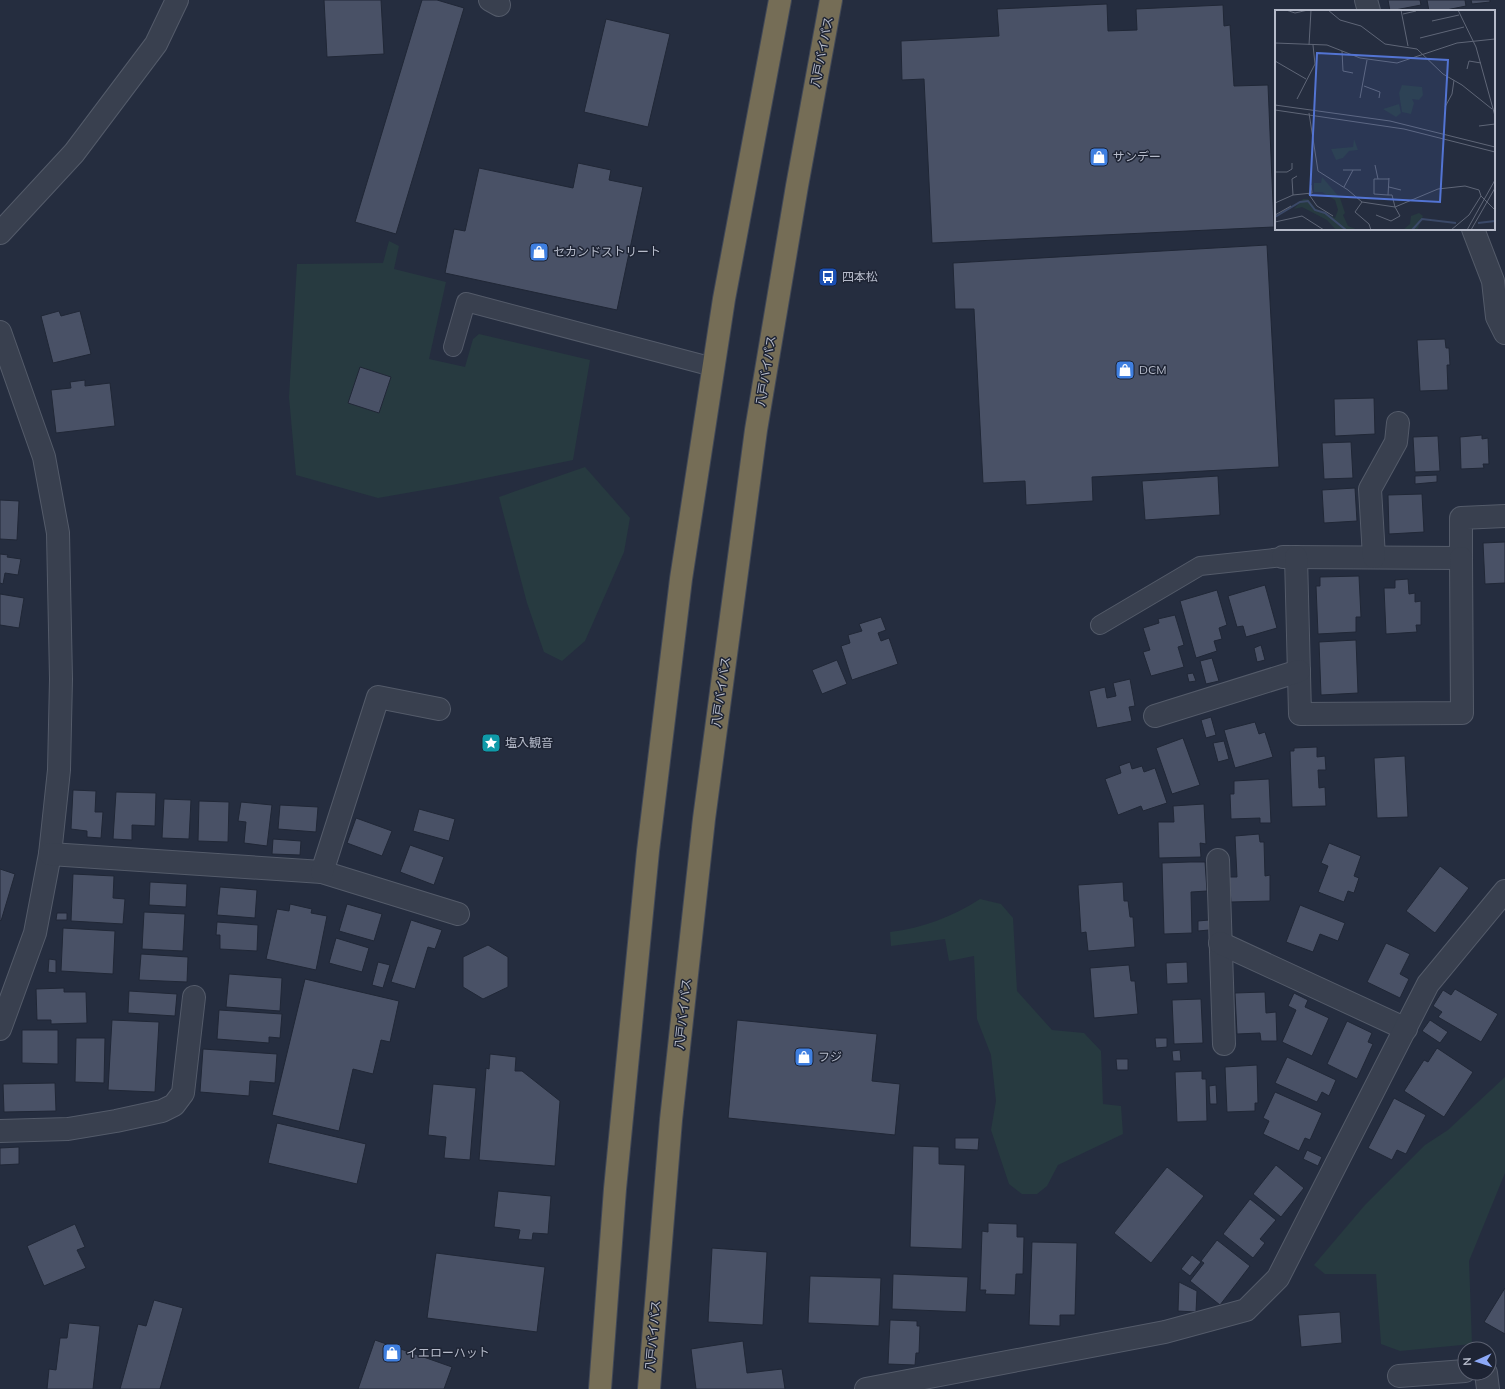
<svg xmlns="http://www.w3.org/2000/svg" width="1505" height="1389" viewBox="0 0 1505 1389" font-family="Mulish,'Noto Sans JP',sans-serif">
  <style>
    .green { fill: #273a40 }
    .building { fill: #495166; stroke: #202736 }
    .lines { fill: none; stroke-linecap: round; stroke-linejoin: round }
    .lane-casing { stroke: #545b6a; stroke-width: 20 }
    .street-casing { stroke: #545b6a; stroke-width: 24 }
    .highway-casing { stroke: #414857; stroke-width: 24 }
    .lane { stroke: #39404f; stroke-width: 18 }
    .street { stroke: #39404f; stroke-width: 22 }
    .highway { stroke: #756d56; stroke-width: 22 }
    .labels { text-anchor: middle; stroke-width: 3; stroke-linejoin: round; paint-order: stroke }
    .street-label { font-size: 12px; fill: #b6bbca; stroke: #1e2434 }
    .poi-label { font-size: 12px; fill: #b6bbca; stroke: #1e2434; text-anchor: start }
    .inset-river { fill: none; stroke: #3b4968; stroke-width: 2 }
    .inset-road { fill: none; stroke: #5f6677; stroke-width: 1 }
    .view { fill: #5374d3; fill-opacity: 0.15; stroke: #5374d3; stroke-width: 2 }
    .inset-edge { fill: none; stroke: #b6bbca; stroke-width: 2 }
  </style>
  <rect width="100%" height="100%" fill="#252d3f"/>
  <g class="green">
    <path d="M389 241 399 246 394 269 446 282 429 359 465 367 473 339 479 334 590 360 573 460 452 485 378 498 296 475 289 397 297 264 383 263Z"/>
    <path d="M585 467 630 518 624 552 585 641 562 661 544 652 527 603 499 497Z"/>
    <path d="M980 899 1001 904 1013 918 1017 991 1052 1030 1084 1033 1101 1051 1103 1104 1121 1106 1123 1134 1058 1165 1047 1186 1037 1194H1022L1009 1184 991 1130 996 1101 991 1055 977 1019 974 956 949 961 945 939 891 946 890 932C923 928 952 917 980 899Z"/>
    <path d="M1505 1077V1173L1469 1261 1472 1344 1400 1351 1381 1344 1376 1274H1325L1314 1265 1365 1205 1425 1145 1448 1130Z"/>
  </g>
  <g class="building">
    <path d="M324 0H381L384 54 327 57Z"/>
    <path d="M422 0H437L464 8 396 234 355 222Z"/>
    <path d="M1388 0H1420L1421 5 1390 11Z"/>
    <path d="M1427 0H1465L1466 6 1441 11H1429Z"/>
    <path d="M1471 0H1490V2L1472 4Z"/>
    <path d="M1107 4 1108 31 1137 30 1136 9 1223 5 1224 26 1230 25 1234 86 1268 85 1274 227 932 243 924 79 902 80 901 41 999 36 997 9Z"/>
    <path d="M606 19 670 34 648 127 584 112Z"/>
    <path d="M578 163 611 170 609 180 643 187 617 310 445 273 454 229 465 231 479 168 573 188Z"/>
    <path d="M1267 245 1279 467 1092 477 1093 501 1026 505 1025 481 983 483 974 309H955L953 263Z"/>
    <path d="M59 311 61 316 80 311 91 354 53 363 41 316Z"/>
    <path d="M1445 339 1446 348H1449L1450 365H1447L1448 390 1420 391 1417 340Z"/>
    <path d="M360 367 391 377 379 413 348 403Z"/>
    <path d="M85 380V386L110 383 115 426 56 433 51 390 71 388 70 382Z"/>
    <path d="M1374 398 1375 434 1335 436 1334 399Z"/>
    <path d="M1482 435V439L1488 438 1489 464H1483L1484 468 1461 469 1460 437Z"/>
    <path d="M1438 436 1440 471 1415 472 1413 437Z"/>
    <path d="M1351 442 1353 478 1324 479 1322 443Z"/>
    <path d="M1437 475V482L1415 484V476Z"/>
    <path d="M1218 476 1220 515 1145 520 1142 481Z"/>
    <path d="M1355 488 1357 521 1324 523 1322 490Z"/>
    <path d="M1422 494 1424 532 1389 534 1388 495Z"/>
    <path d="M0 500 19 501 17 540 0 539Z"/>
    <path d="M1505 542V583L1485 584 1483 543Z"/>
    <path d="M0 554 8 555 7 557 21 559 18 575 5 573 3 584 0 583Z"/>
    <path d="M1359 576 1361 617H1356V632L1318 634 1316 586H1320V577Z"/>
    <path d="M1408 579 1409 594 1415 593V602L1421 601V625H1416L1417 632 1386 634 1384 588H1395V580Z"/>
    <path d="M1265 585 1277 628 1246 637 1243 626 1237 627 1228 596Z"/>
    <path d="M1217 590 1227 625 1219 628 1222 639 1214 641 1217 651 1196 658 1180 601Z"/>
    <path d="M0 594 24 598 19 628 0 625Z"/>
    <path d="M1175 615 1184 645 1178 647 1184 667 1151 676 1143 652 1150 650 1143 628 1159 623 1158 619Z"/>
    <path d="M881 617 886 630 878 633 881 641 889 638 898 664 852 680 841 646 850 643 848 635 862 631 859 624Z"/>
    <path d="M1356 640 1358 693 1321 695 1319 642Z"/>
    <path d="M1261 645 1265 660 1257 662 1254 648Z"/>
    <path d="M1212 658 1219 681 1206 684 1200 661Z"/>
    <path d="M837 660 847 684 822 694 812 670Z"/>
    <path d="M1193 673 1196 681 1189 682 1187 674Z"/>
    <path d="M1130 679 1135 706 1129 707 1132 721 1097 728 1089 691 1105 687 1107 698 1116 696 1113 683Z"/>
    <path d="M1211 717 1216 735 1206 738 1201 720Z"/>
    <path d="M1255 722 1259 734 1265 732 1273 757 1235 768 1224 730Z"/>
    <path d="M1183 738 1200 785 1172 794 1156 748Z"/>
    <path d="M1224 741 1229 759 1218 762 1213 743Z"/>
    <path d="M1317 747V757L1325 756 1326 770H1318L1319 788 1325 787 1326 806 1292 807 1290 751H1294V748Z"/>
    <path d="M1405 756 1408 817 1377 818 1374 758Z"/>
    <path d="M1130 762 1132 769 1142 766 1144 772 1155 768 1167 803 1143 811 1141 806 1118 815 1105 779 1121 773 1119 766Z"/>
    <path d="M1269 779 1271 823H1260V818L1231 819 1230 794H1234V781Z"/>
    <path d="M73 790 96 791 95 812H103L101 838 87 837V831L71 829Z"/>
    <path d="M116 792 156 793 155 826 132 825V840L113 839Z"/>
    <path d="M164 799 191 800 189 839 162 838Z"/>
    <path d="M199 801 229 802 228 842 198 841Z"/>
    <path d="M241 802 272 805 267 846 244 843 246 822 238 821Z"/>
    <path d="M1204 804 1206 844 1200 843 1201 857 1159 858 1158 822H1174L1173 806Z"/>
    <path d="M280 805 318 807 316 832 278 829Z"/>
    <path d="M419 809 455 819 449 841 413 831Z"/>
    <path d="M356 818 392 831 382 856 347 843Z"/>
    <path d="M1259 834 1260 842H1264L1265 876 1270 875V901L1231 902 1229 877H1237L1235 836Z"/>
    <path d="M273 839 301 841 300 855 272 854Z"/>
    <path d="M1329 843 1361 856 1354 876 1359 878 1354 893 1348 891 1344 902 1318 892 1328 866 1321 863Z"/>
    <path d="M410 845 444 857 434 885 400 872Z"/>
    <path d="M1190 862H1205L1207 891 1191 892 1192 933 1164 934 1162 863Z"/>
    <path d="M1440 866 1469 888 1435 933 1406 911Z"/>
    <path d="M0 869 15 874 1 921 0 920Z"/>
    <path d="M73 874 114 876 113 898 125 899 123 924 71 921Z"/>
    <path d="M150 882 187 884 186 907 149 905Z"/>
    <path d="M1123 882 1124 901H1128L1130 917H1133L1135 947 1088 951 1086 932 1081 933 1078 885Z"/>
    <path d="M220 887 257 890 255 918 217 915Z"/>
    <path d="M290 904 312 909 311 913 327 916 316 970 266 959 277 909 289 911Z"/>
    <path d="M347 904 382 914 374 941 339 931Z"/>
    <path d="M1300 905 1345 923 1338 941 1320 934 1313 952 1286 942Z"/>
    <path d="M144 912 185 914 183 951 142 949Z"/>
    <path d="M57 913H67V920H56Z"/>
    <path d="M411 920 442 930 435 949 428 947 415 989 391 982Z"/>
    <path d="M1209 920V930L1198 931V921Z"/>
    <path d="M217 922 258 925 257 951 220 949V935H216Z"/>
    <path d="M63 928 115 931 113 974 61 971Z"/>
    <path d="M336 938 369 948 362 972 329 963Z"/>
    <path d="M1386 943 1410 954 1400 974 1409 979 1400 998 1367 982Z"/>
    <path d="M488 945 508 957V987L483 999 463 987V957Z"/>
    <path d="M141 954 188 957 187 982 139 980Z"/>
    <path d="M49 959 56 960V973L48 972Z"/>
    <path d="M378 962 390 965 383 988 372 985Z"/>
    <path d="M1187 962 1188 983 1167 984 1166 963Z"/>
    <path d="M1129 965 1131 981H1135L1138 1014 1094 1018 1090 968Z"/>
    <path d="M229 974 282 978 280 1011 226 1007Z"/>
    <path d="M305 979 399 1001 390 1042 381 1040 373 1074 353 1069 339 1131 272 1115Z"/>
    <path d="M64 988V992H86L87 1023 51 1024V1020H37L36 989Z"/>
    <path d="M1455 989 1498 1014 1481 1042 1438 1017 1442 1012 1433 1006 1443 990 1451 995Z"/>
    <path d="M129 991 177 994 175 1016 128 1013Z"/>
    <path d="M1265 992 1266 1013 1276 1012 1277 1041H1261L1260 1033 1237 1034 1235 993Z"/>
    <path d="M1294 993 1308 1000 1305 1007 1329 1018 1312 1056 1282 1042 1296 1010 1288 1006Z"/>
    <path d="M1201 999 1203 1043 1174 1044 1172 1000Z"/>
    <path d="M219 1010 282 1014 280 1038 269 1037V1043L217 1039Z"/>
    <path d="M112 1020 159 1022 155 1092 108 1090Z"/>
    <path d="M737 1020 877 1034 872 1081 900 1084 895 1135 728 1118Z"/>
    <path d="M1430 1020 1448 1032 1440 1043 1422 1031Z"/>
    <path d="M1347 1021 1372 1033 1368 1042 1373 1044 1357 1079 1327 1064Z"/>
    <path d="M22 1030H58V1064L22 1063Z"/>
    <path d="M76 1038H105L104 1083 75 1082Z"/>
    <path d="M1155 1038H1167V1047L1156 1048Z"/>
    <path d="M1437 1048 1473 1072 1444 1117 1404 1091 1424 1060 1428 1062Z"/>
    <path d="M203 1049 277 1054 275 1083 250 1081 249 1096 200 1092Z"/>
    <path d="M1180 1050 1181 1061H1173L1172 1051Z"/>
    <path d="M490 1054 516 1057 515 1071H522L560 1101 555 1166 479 1160 486 1068 489 1069Z"/>
    <path d="M1287 1057 1336 1080 1329 1096 1322 1092 1317 1102 1275 1083Z"/>
    <path d="M1116 1059H1128V1070H1117Z"/>
    <path d="M1257 1065 1258 1103H1255V1111L1227 1112 1225 1067Z"/>
    <path d="M1202 1071V1079H1206L1207 1121 1177 1122 1175 1072Z"/>
    <path d="M55 1083 56 1111 4 1112 3 1084Z"/>
    <path d="M433 1084 476 1088 470 1160 444 1158 446 1137 428 1135Z"/>
    <path d="M1216 1085 1217 1104H1210L1209 1086Z"/>
    <path d="M1275 1092 1322 1113 1310 1140 1305 1138 1299 1151 1263 1134 1269 1121 1263 1118Z"/>
    <path d="M1394 1098 1426 1115 1406 1154 1397 1150 1392 1160 1368 1148Z"/>
    <path d="M277 1123 366 1144 357 1184 268 1163Z"/>
    <path d="M955 1138H979L978 1150 955 1149Z"/>
    <path d="M913 1146 939 1147V1164L965 1165 962 1249 910 1247Z"/>
    <path d="M19 1147V1164L0 1165V1148Z"/>
    <path d="M1307 1150 1322 1157 1318 1166 1303 1159Z"/>
    <path d="M1276 1165 1304 1188 1281 1217 1253 1194Z"/>
    <path d="M1167 1167 1204 1196 1151 1263 1114 1233Z"/>
    <path d="M498 1191 551 1196 548 1234 533 1233 532 1240 518 1239 520 1230 494 1227Z"/>
    <path d="M1250 1199 1276 1220 1260 1239 1265 1243 1253 1258 1223 1234Z"/>
    <path d="M988 1223 1017 1224V1237H1024L1023 1274H1016L1015 1295 985 1294 986 1290H980L982 1231 988 1232Z"/>
    <path d="M75 1224 85 1247 77 1250 86 1268 44 1286 27 1246Z"/>
    <path d="M1217 1240 1250 1266 1220 1305 1190 1281 1204 1263 1201 1261Z"/>
    <path d="M1032 1242 1077 1243 1075 1315H1060V1326L1029 1325Z"/>
    <path d="M712 1248 767 1252 763 1325 708 1322Z"/>
    <path d="M436 1253 545 1267 537 1332 427 1318Z"/>
    <path d="M1192 1255 1201 1262 1190 1276 1181 1269Z"/>
    <path d="M893 1274 968 1277 966 1312 892 1309Z"/>
    <path d="M810 1276 881 1278 879 1326 808 1323Z"/>
    <path d="M1179 1282 1197 1291 1196 1312 1178 1311Z"/>
    <path d="M1505 1288V1334L1484 1322Z"/>
    <path d="M154 1300 183 1308 160 1389H120L138 1324 146 1326Z"/>
    <path d="M1340 1312 1342 1343 1301 1347 1298 1315Z"/>
    <path d="M890 1320 917 1321V1326H920L919 1353H916L915 1365 888 1364Z"/>
    <path d="M69 1323 100 1326 93 1389H47L49 1369 56 1370 60 1338H67Z"/>
    <path d="M375 1340 452 1367 444 1389H358Z"/>
    <path d="M743 1341 747 1373 782 1369 785 1389H696L691 1349Z"/>
  </g>
  <g class="lines">
    <defs>
      <g id="lane">
        <path d="M453 347 466 302 713 367"/>
        <path d="M1100 625 1200 566 1283 557"/>
      </g>
      <g id="street">
        <path d="M490 0 499 5"/>
        <path d="M1366 0 1369 11"/>
        <path d="M1473 229 1493 281 1497 317 1505 333"/>
        <path d="M0 233 74 153 156 44 177 0"/>
        <path d="M0 332 44 457 58 533 61 679 59 770 50 854 35 933 0 1029"/>
        <path d="M1283 557 1461 558V518L1505 516"/>
        <path d="M1296 557 1300 714 1462 713 1461 558"/>
        <path d="M1374 557 1370 489 1396 442 1398 423"/>
        <path d="M1155 716 1299 671"/>
        <path d="M50 854 322 872 458 914"/>
        <path d="M1218 860 1224 1044"/>
        <path d="M322 872 378 697 439 709"/>
        <path d="M1220 943 1406 1029"/>
        <path d="M0 1131 68 1129 116 1121 162 1111 174 1105 183 1093 194 997"/>
        <path d="M1486 1373 1488 1389"/>
        <path d="M1399 1376 1465 1371"/>
        <path d="M866 1389 1165 1332 1246 1310 1278 1278 1428 984 1505 891"/>
      </g>
      <g id="highway">
        <path d="M600 1389 615 1189 648 851 681 579 724 299 780 0"/>
        <path d="M649 1389 671 1120 704 819 756 430 797 186 831 0"/>
      </g>
    </defs>
    <use href="#lane" class="lane-casing"/>
    <use href="#street" class="street-casing"/>
    <use href="#highway" class="highway-casing"/>
    <use href="#lane" class="lane"/>
    <use href="#street" class="street"/>
    <use href="#highway" class="highway"/>
  </g>
  <defs>
    <symbol id="shop-square" viewBox="-11 -11 22 22"><rect x="-9" y="-9" width="18" height="18" rx="4" fill="#3f7fe0" stroke="#1e2434"/><path d="M-5-2.5h2.3a2.7 3.5 0 0 1 5.4 0H5L5.5 6h-11ZM-1.5-2.5h3a1.5 2.3 0 0 0-3 0Z" fill="#fff"/></symbol>
    <symbol id="bus-square" viewBox="-11 -11 22 22"><rect x="-9" y="-9" width="18" height="18" rx="4" fill="#1a4fb4" stroke="#1e2434"/><path d="M-5-6H5V4H4V6H2V4H-2V6H-4V4H-5ZM-3.5-4V0h7V-4ZM-3.5 1.2v1.5H-2V1.2ZM2 1.2v1.5H3.5V1.2Z" fill="#fff"/></symbol>
    <symbol id="sight-square" viewBox="-11 -11 22 22"><rect x="-9" y="-9" width="18" height="18" rx="4" fill="#0f9aa8" stroke="#1e2434"/><path d="M0-6L1.8-2.2L6-1.7L2.9 1.2L3.7 5.4L0 3.3L-3.7 5.4L-2.9 1.2L-6-1.7L-1.8-2.2Z" fill="#fff"/></symbol>
  </defs>
  <g fill-rule="evenodd">
    <use href="#shop-square" x="1088" y="146" width="22" height="22"/>
    <use href="#shop-square" x="528" y="241" width="22" height="22"/>
    <use href="#bus-square" x="817" y="266" width="22" height="22"/>
    <use href="#shop-square" x="1114" y="359" width="22" height="22"/>
    <use href="#sight-square" x="480" y="732" width="22" height="22"/>
    <use href="#shop-square" x="793" y="1046" width="22" height="22"/>
    <use href="#shop-square" x="381" y="1342" width="22" height="22"/>
  </g>
  <g class="labels">
    <g class="street-label">
      <text transform="translate(822 52) rotate(-79)" y="4">八戸バイパス</text>
      <text transform="translate(766 371) rotate(-81)" y="4">八戸バイパス</text>
      <text transform="translate(721 692) rotate(-82)" y="4">八戸バイパス</text>
      <text transform="translate(683 1014) rotate(-84)" y="4">八戸バイパス</text>
      <text transform="translate(653 1336) rotate(-85)" y="4">八戸バイパス</text>
    </g>
    <g class="poi-label">
      <text x="1113" y="161">サンデー</text>
      <text x="553" y="256">セカンドストリート</text>
      <text x="842" y="281">四本松</text>
      <text x="1139" y="374">DCM</text>
      <text x="505" y="747">塩入観音</text>
      <text x="818" y="1061">フジ</text>
      <text x="406" y="1357">イエローハット</text>
    </g>
  </g>
  <g transform="translate(1275 10)">
    <rect width="220" height="220" fill="#252d3f"/>
    <path d="M127 75 147 77 148 85 144 90 137 89 139 93 136 104 127 102 124 83ZM124 94 126 103 121 107 108 99ZM79 129 83 140 74 141 68 148 61 150 56 139 78 137ZM47 167 65 188 70 203 68 205 73 216 83 220H61L52 210 27 197 19 199 28 189H33L41 199 60 208 63 200 60 190 47 182H39V173H46ZM144 203 148 206 142 220H128L135 214 136 206Z" fill="#273a40"/>
    <path class="inset-river" d="M0 207 25 192 33 191 40 200 50 203 71 220M203 213 220 211M137 220 147 209 181 213"/>
    <path class="inset-road" d="M11 0 20 3 33 0M53 0 65 10 86 16 110 34 142 39 168 64 187 75 217 99M126 0 133 36M183 0 201 37 220 106M128 4 141 1M157 11 184 5M145 28 189 17M0 33 52 35 85 48 122 53 182 33 220 29M34 35 36 0M67 41 68 61 78 63M0 51 31 69M192 59 194 51 206 53M89 76 105 82 104 88M85 88 92 50M22 89 40 54 38 35M0 95 115 111 220 137M170 97 177 84 179 70M0 100 129 119 220 142M34 103 43 161 73 180 87 192 120 197 125 206 116 211 101 205M204 116 220 114M100 155 103 169M68 160H86M0 162H12L17 159V153M114 168 113 185H117L120 197 163 179 190 176 204 180 206 186 220 200M69 177 78 160M114 177 126 180M33 183 42 196 58 206M18 185 17 169 22 166M113 185 99 184V169H114M87 192 80 202 94 214 96 220M0 193 18 185 37 183 36 175M0 205 16 196M0 212 27 206 49 220M176 220 194 205 206 186M192 220 220 170M196 220 220 178"/>
    <path class="view" d="M42 43 173 50 165 192 35 185Z"/>
    <rect width="220" height="220" class="inset-edge"/>
  </g>
  <g transform="translate(1477 1361) rotate(267)"><circle r="19" fill="#1e2434" stroke="#5b6070"/>
  <path d="M0-3L7 15L0 10L-7 15Z" fill="#8da9f7"/>
  <text y="-6" font-size="11" font-weight="bold" text-anchor="middle" fill="#b6bbca">N</text>
  </g>
</svg>
